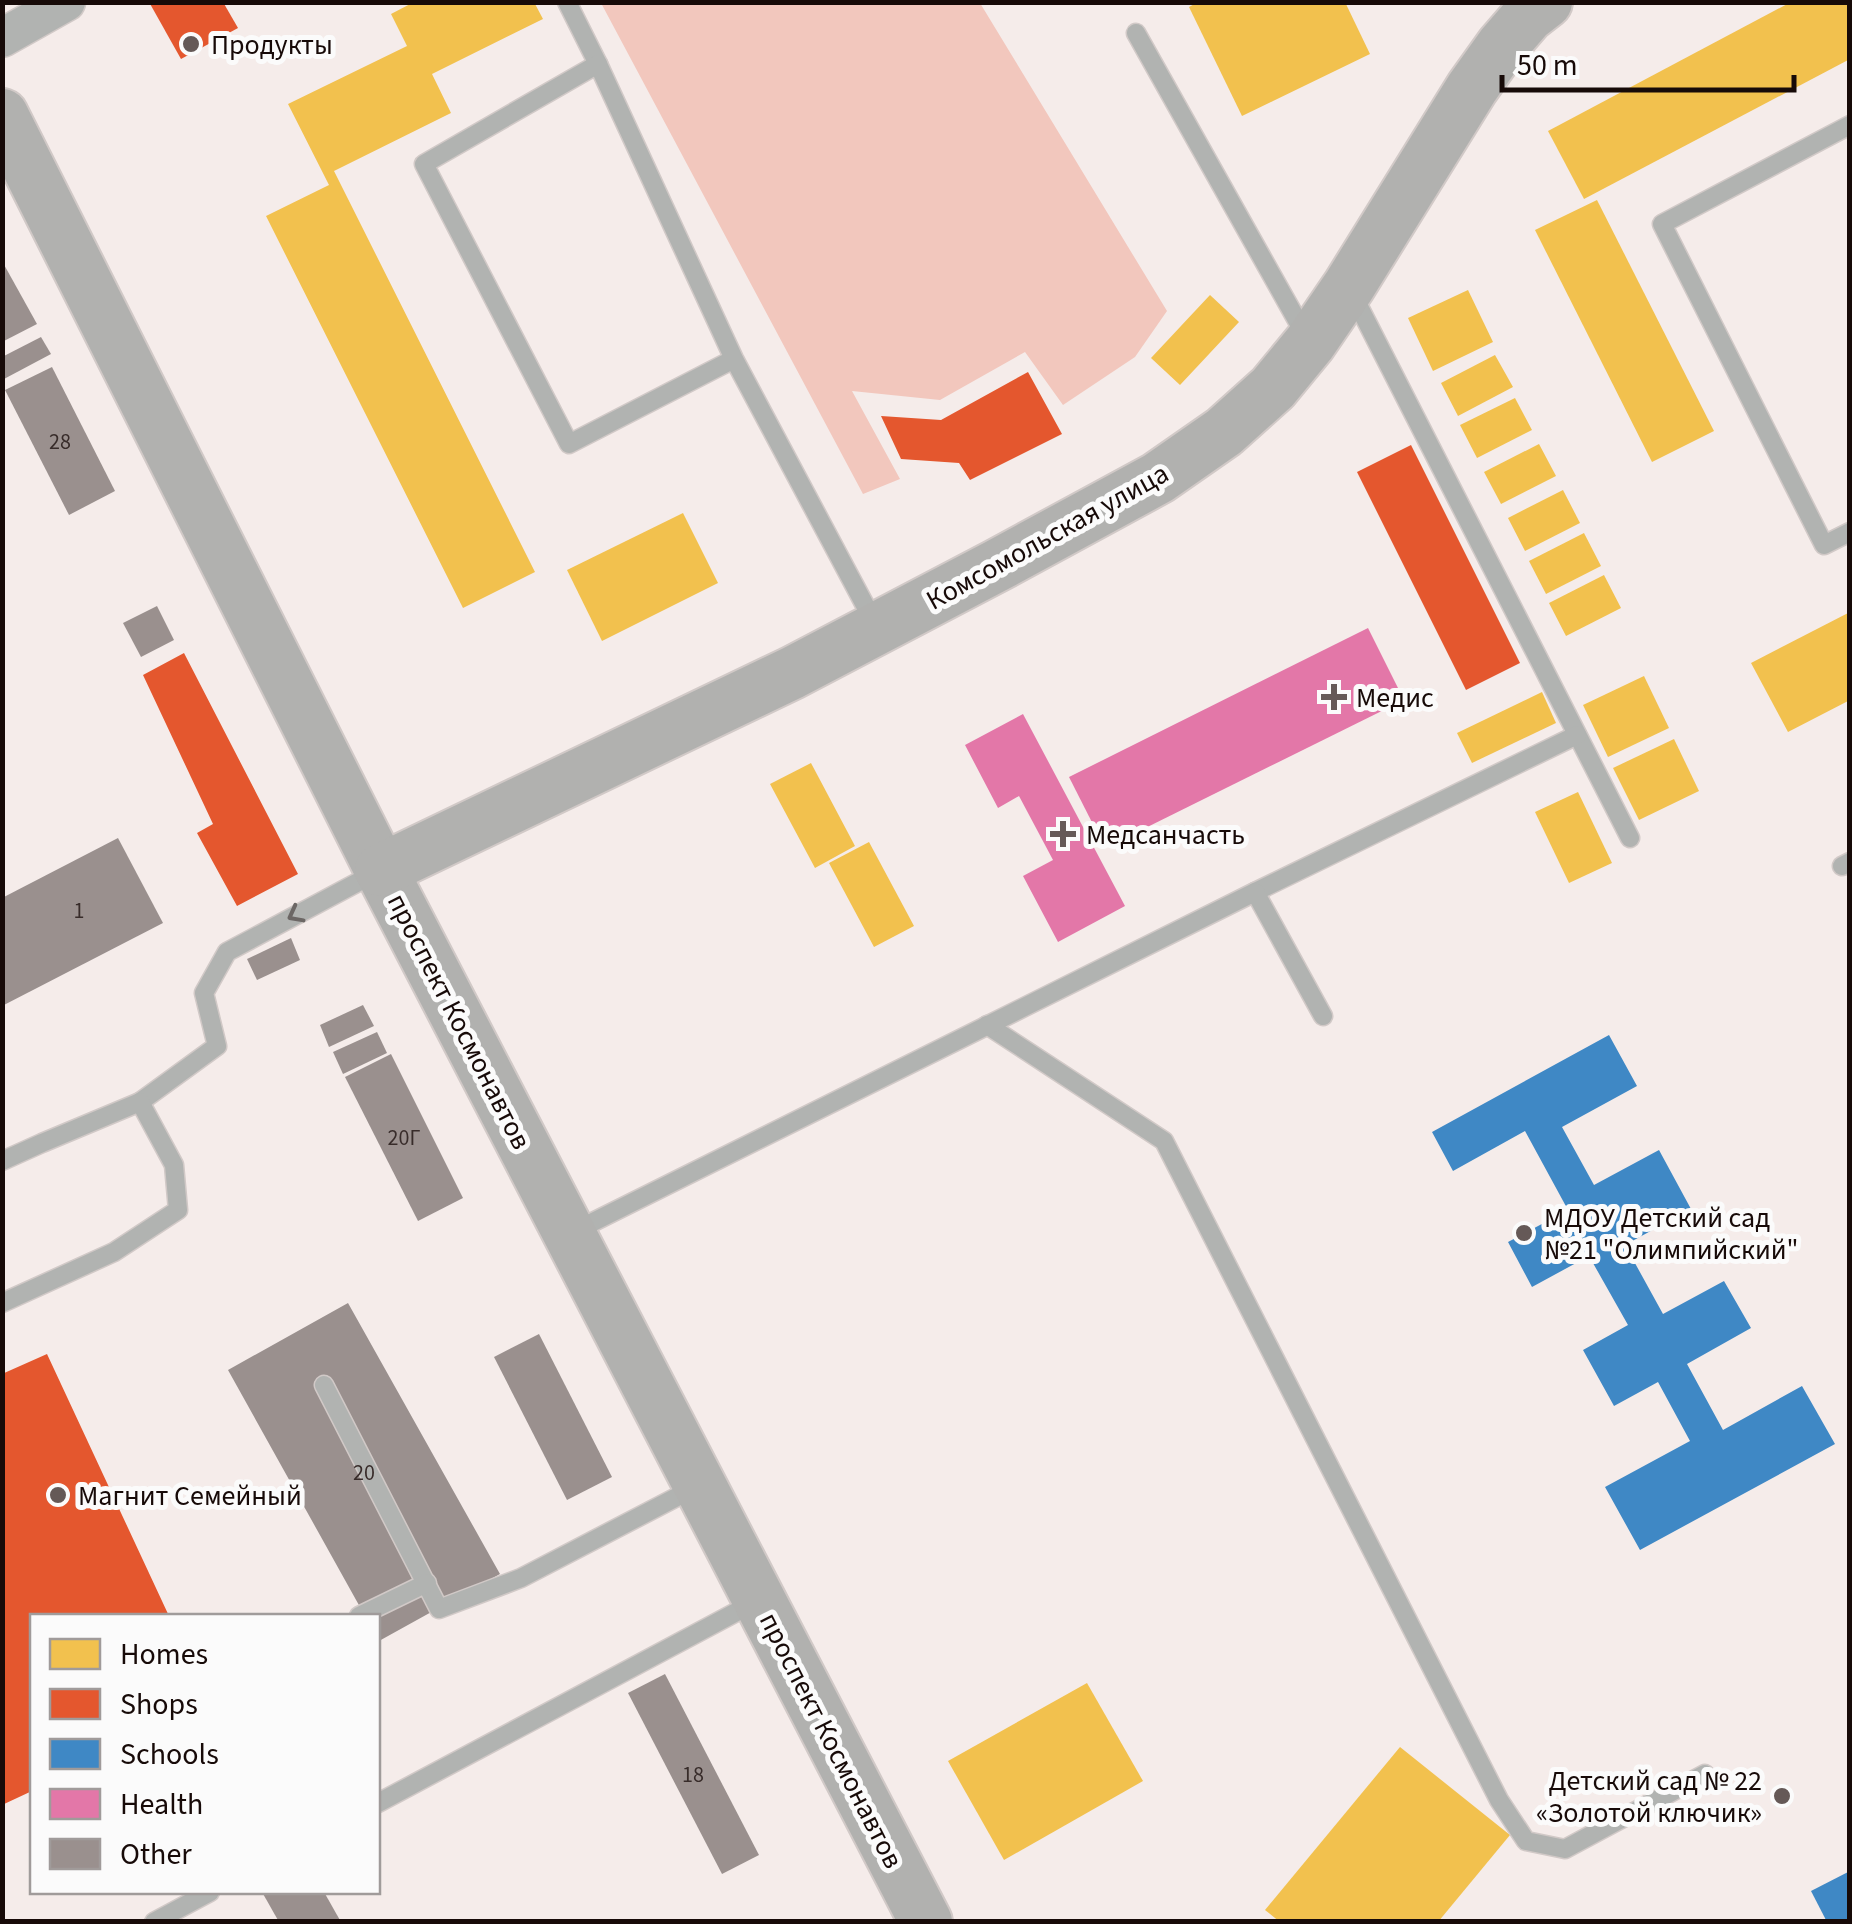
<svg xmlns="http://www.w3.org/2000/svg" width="1852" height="1924" viewBox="0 0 1852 1924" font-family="'Source Sans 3',sans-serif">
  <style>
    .green { fill: #f2c7bd }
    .homes { fill: #f2c14e }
    .shops { fill: #e4572e }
    .schools { fill: #3f88c5 }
    .health { fill: #e377a8 }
    .building { fill: #9a908e }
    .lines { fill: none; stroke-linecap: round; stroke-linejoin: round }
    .lane-casing { stroke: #d1c9c7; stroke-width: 21 }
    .street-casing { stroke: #d1c9c7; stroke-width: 41 }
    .secondary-casing { stroke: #d1c9c7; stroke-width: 56 }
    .lane { stroke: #b1b3b1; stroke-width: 18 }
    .street { stroke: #b1b3b1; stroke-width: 38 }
    .secondary { stroke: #b1b1af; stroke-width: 52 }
    .oneway { stroke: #6c6765 }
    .poi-dot { fill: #655957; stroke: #fbfbfb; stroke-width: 4 }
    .labels { text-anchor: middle; stroke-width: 10; stroke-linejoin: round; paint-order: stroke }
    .number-label { font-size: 22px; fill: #382c2a }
    .poi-label { font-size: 28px; fill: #170a08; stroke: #fbfbfb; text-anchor: start }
    .street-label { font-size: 28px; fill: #170a08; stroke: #fbfbfb }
  </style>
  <rect width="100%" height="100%" fill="#f5ecea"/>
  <path class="green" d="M601 3H980L1167 311 1135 357 1063 405 1025 352 940 400 852 391 900 479 863 494Z"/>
  <g class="homes">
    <path d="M414 2H534L543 19 432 74 451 113 334 171 535 572 463 608 266 216 329 185 288 104 407 46 391 14Z"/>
    <path d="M1198 2H1345L1370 54 1242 116 1189 7Z"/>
    <path d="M1791 2H1850V59L1584 199 1548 131Z"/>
    <path d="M1597 200 1714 431 1652 462 1535 230Z"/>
    <path d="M1468 290 1493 342 1433 371 1408 318Z"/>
    <path d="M1210 295 1239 322 1180 385 1151 358Z"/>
    <path d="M1495 355 1513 387 1458 416 1441 383Z"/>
    <path d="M1515 398 1532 430 1477 458 1460 425Z"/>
    <path d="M1539 444 1556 476 1501 504 1484 472Z"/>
    <path d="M1563 490 1580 523 1525 551 1508 518Z"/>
    <path d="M683 513 718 583 602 641 567 570Z"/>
    <path d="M1584 533 1601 566 1546 594 1529 561Z"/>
    <path d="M1604 575 1621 608 1566 636 1549 603Z"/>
    <path d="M1850 612V700L1788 732 1751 663Z"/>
    <path d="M1644 676 1669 728 1608 757 1583 705Z"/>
    <path d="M1542 692 1556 723 1472 763 1457 733Z"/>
    <path d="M1674 739 1699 791 1639 820 1613 768Z"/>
    <path d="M811 763 855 846 815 868 770 784Z"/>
    <path d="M1578 792 1612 863 1569 883 1535 812Z"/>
    <path d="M869 842 914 926 874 947 829 863Z"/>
    <path d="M1087 1683 1143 1781 1004 1860 948 1761Z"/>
    <path d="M1400 1747 1510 1835 1438 1922H1280L1265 1910Z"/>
  </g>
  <g class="shops">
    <path d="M149 2H223L238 28 181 59Z"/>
    <path d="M1028 372 1062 434 970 480 959 463 901 459 881 416 941 420Z"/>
    <path d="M1411 445 1520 663 1466 690 1357 472Z"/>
    <path d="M184 653 298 874 237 906 197 833 213 824 143 675Z"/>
    <path d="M47 1354 169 1616H32V1791L2 1805V1374Z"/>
  </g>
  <g class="schools">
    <path d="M1609 1035 1637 1086 1562 1127 1594 1185 1659 1150 1691 1209 1625 1245 1663 1314 1724 1281 1751 1328 1687 1364 1723 1430 1802 1386 1835 1444 1640 1550 1605 1487 1690 1441 1658 1382 1614 1406 1583 1350 1628 1325 1589 1256 1532 1287 1508 1242 1568 1210 1525 1131 1453 1171 1432 1132Z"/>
    <path d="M1850 1871V1922H1827L1811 1891Z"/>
  </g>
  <g class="health">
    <path d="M1368 628 1404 700 1105 848 1069 777Z"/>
    <path d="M1023 714 1125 906 1058 942 1023 876 1053 860 1019 796 998 808 965 745Z"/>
  </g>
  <g class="building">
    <path d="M2 261 37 324 2 342Z"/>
    <path d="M41 337 51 354 4 379 2 357Z"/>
    <path d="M52 367 115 491 69 515 5 390Z"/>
    <path d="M157 606 174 640 141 657 123 623Z"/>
    <path d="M118 838 163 923 2 1006V898Z"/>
    <path d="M291 938 300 960 257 980 247 959Z"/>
    <path d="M363 1005 374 1026 329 1047 320 1025Z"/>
    <path d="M377 1032 387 1053 343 1074 333 1052Z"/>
    <path d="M391 1054 463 1198 418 1221 345 1077Z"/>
    <path d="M348 1303 500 1574 379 1641 378 1616H365L228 1370Z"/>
    <path d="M539 1334 612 1477 567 1500 494 1357Z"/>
    <path d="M665 1674 759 1855 722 1874 628 1693Z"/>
    <path d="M262 1892H324L341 1922H279Z"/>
  </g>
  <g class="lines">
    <defs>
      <g id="lane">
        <path d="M567 2 598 64"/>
        <path d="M1136 33 1307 338"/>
        <path d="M1850 125 1662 224 1824 545 1850 532"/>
        <path d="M1353 295 1630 838"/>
        <path d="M734 359 569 444 424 164 598 64 734 359 875 624"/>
        <path d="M1842 866 1850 862"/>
        <path d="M1255 892 1577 735"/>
        <path d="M987 1025 1164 1141 1499 1800 1526 1841 1565 1849 1705 1774"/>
        <path d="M140 1102 217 1046 204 993 227 952 377 872"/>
        <path d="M2 1161 42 1143 140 1102 174 1165 178 1210 114 1252 2 1303"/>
        <path d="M575 1231 1255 892 1323 1016"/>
        <path d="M324 1385 439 1609 521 1578 696 1487"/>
        <path d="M359 1616 427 1583"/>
        <path d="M378 1803 757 1601"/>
        <path d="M154 1922 210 1892"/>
      </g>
      <path id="street" d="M2 38 66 2"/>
      <g id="secondary">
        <path d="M2 115 381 870 926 1922"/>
        <path d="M381 870 792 673 996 566 1158 478 1224 432 1273 388 1310 343 1349 286 1472 88 1502 46 1528 16 1546 2"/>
      </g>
    </defs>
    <use href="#lane" class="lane-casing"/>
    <use href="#street" class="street-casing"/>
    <use href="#secondary" class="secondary-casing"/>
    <use href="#lane" class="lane"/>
    <use href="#street" class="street"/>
    <use href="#secondary" class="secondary"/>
  </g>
  <defs><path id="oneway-chevron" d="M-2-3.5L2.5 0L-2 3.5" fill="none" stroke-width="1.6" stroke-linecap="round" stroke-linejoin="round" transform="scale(2.5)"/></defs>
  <use class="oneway" href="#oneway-chevron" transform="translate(295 915) rotate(152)"/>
  <g class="poi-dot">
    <circle cx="191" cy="44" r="10"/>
    <path d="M1329 682h10v10h10v10h-10v10h-10v-10h-10v-10h10z"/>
    <path d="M1058 819h10v10h10v10h-10v10h-10v-10h-10v-10h10z"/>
    <circle cx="1524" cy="1233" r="10"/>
    <circle cx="58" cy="1495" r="10"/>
    <circle cx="1782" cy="1796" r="10"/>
  </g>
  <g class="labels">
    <g class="number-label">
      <text x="60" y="449">28</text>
      <text x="79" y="918">1</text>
      <text x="404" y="1145">20Г</text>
      <text x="364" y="1480">20</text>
      <text x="693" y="1782">18</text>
    </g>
    <g class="poi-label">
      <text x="211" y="54">Продукты</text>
      <text x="1356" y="707">Медис</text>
      <text x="1086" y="844">Медсанчасть</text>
      <text x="1544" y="1227">МДОУ Детский сад<tspan x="1544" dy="32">№21 "Олимпийский"</tspan></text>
      <text x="78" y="1505">Магнит Семейный</text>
      <text x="1762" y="1790" text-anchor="end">Детский сад № 22<tspan x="1762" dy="32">«Золотой ключик»</tspan></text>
    </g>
    <g class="street-label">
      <text transform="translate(1047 536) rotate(-29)" y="10">Комсомольская улица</text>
      <text transform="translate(460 1021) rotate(63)" y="10">проспект Космонавтов</text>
      <text transform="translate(832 1740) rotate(63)" y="10">проспект Космонавтов</text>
    </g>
  </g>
  <rect width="1852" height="1924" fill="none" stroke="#170a08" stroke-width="10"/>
  <rect x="30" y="1614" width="350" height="280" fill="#fbfbfb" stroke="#a09b9a" stroke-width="2.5"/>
  <rect x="50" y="1639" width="50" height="30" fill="#f2c14e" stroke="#a09b9a" stroke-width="2.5"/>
  <text x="120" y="1664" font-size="30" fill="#170a08">Homes</text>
  <rect x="50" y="1689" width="50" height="30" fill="#e4572e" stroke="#a09b9a" stroke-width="2.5"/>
  <text x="120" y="1714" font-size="30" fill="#170a08">Shops</text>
  <rect x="50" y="1739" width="50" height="30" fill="#3f88c5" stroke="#a09b9a" stroke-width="2.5"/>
  <text x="120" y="1764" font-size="30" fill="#170a08">Schools</text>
  <rect x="50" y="1789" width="50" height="30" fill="#e377a8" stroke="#a09b9a" stroke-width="2.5"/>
  <text x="120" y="1814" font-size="30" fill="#170a08">Health</text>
  <rect x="50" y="1839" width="50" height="30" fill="#9a908e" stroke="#a09b9a" stroke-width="2.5"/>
  <text x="120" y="1864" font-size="30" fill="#170a08">Other</text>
  <path d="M1502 75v15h292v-15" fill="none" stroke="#170a08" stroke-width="5"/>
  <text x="1517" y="75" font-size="30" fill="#170a08" stroke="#fbfbfb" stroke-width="8" paint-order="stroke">50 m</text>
</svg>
